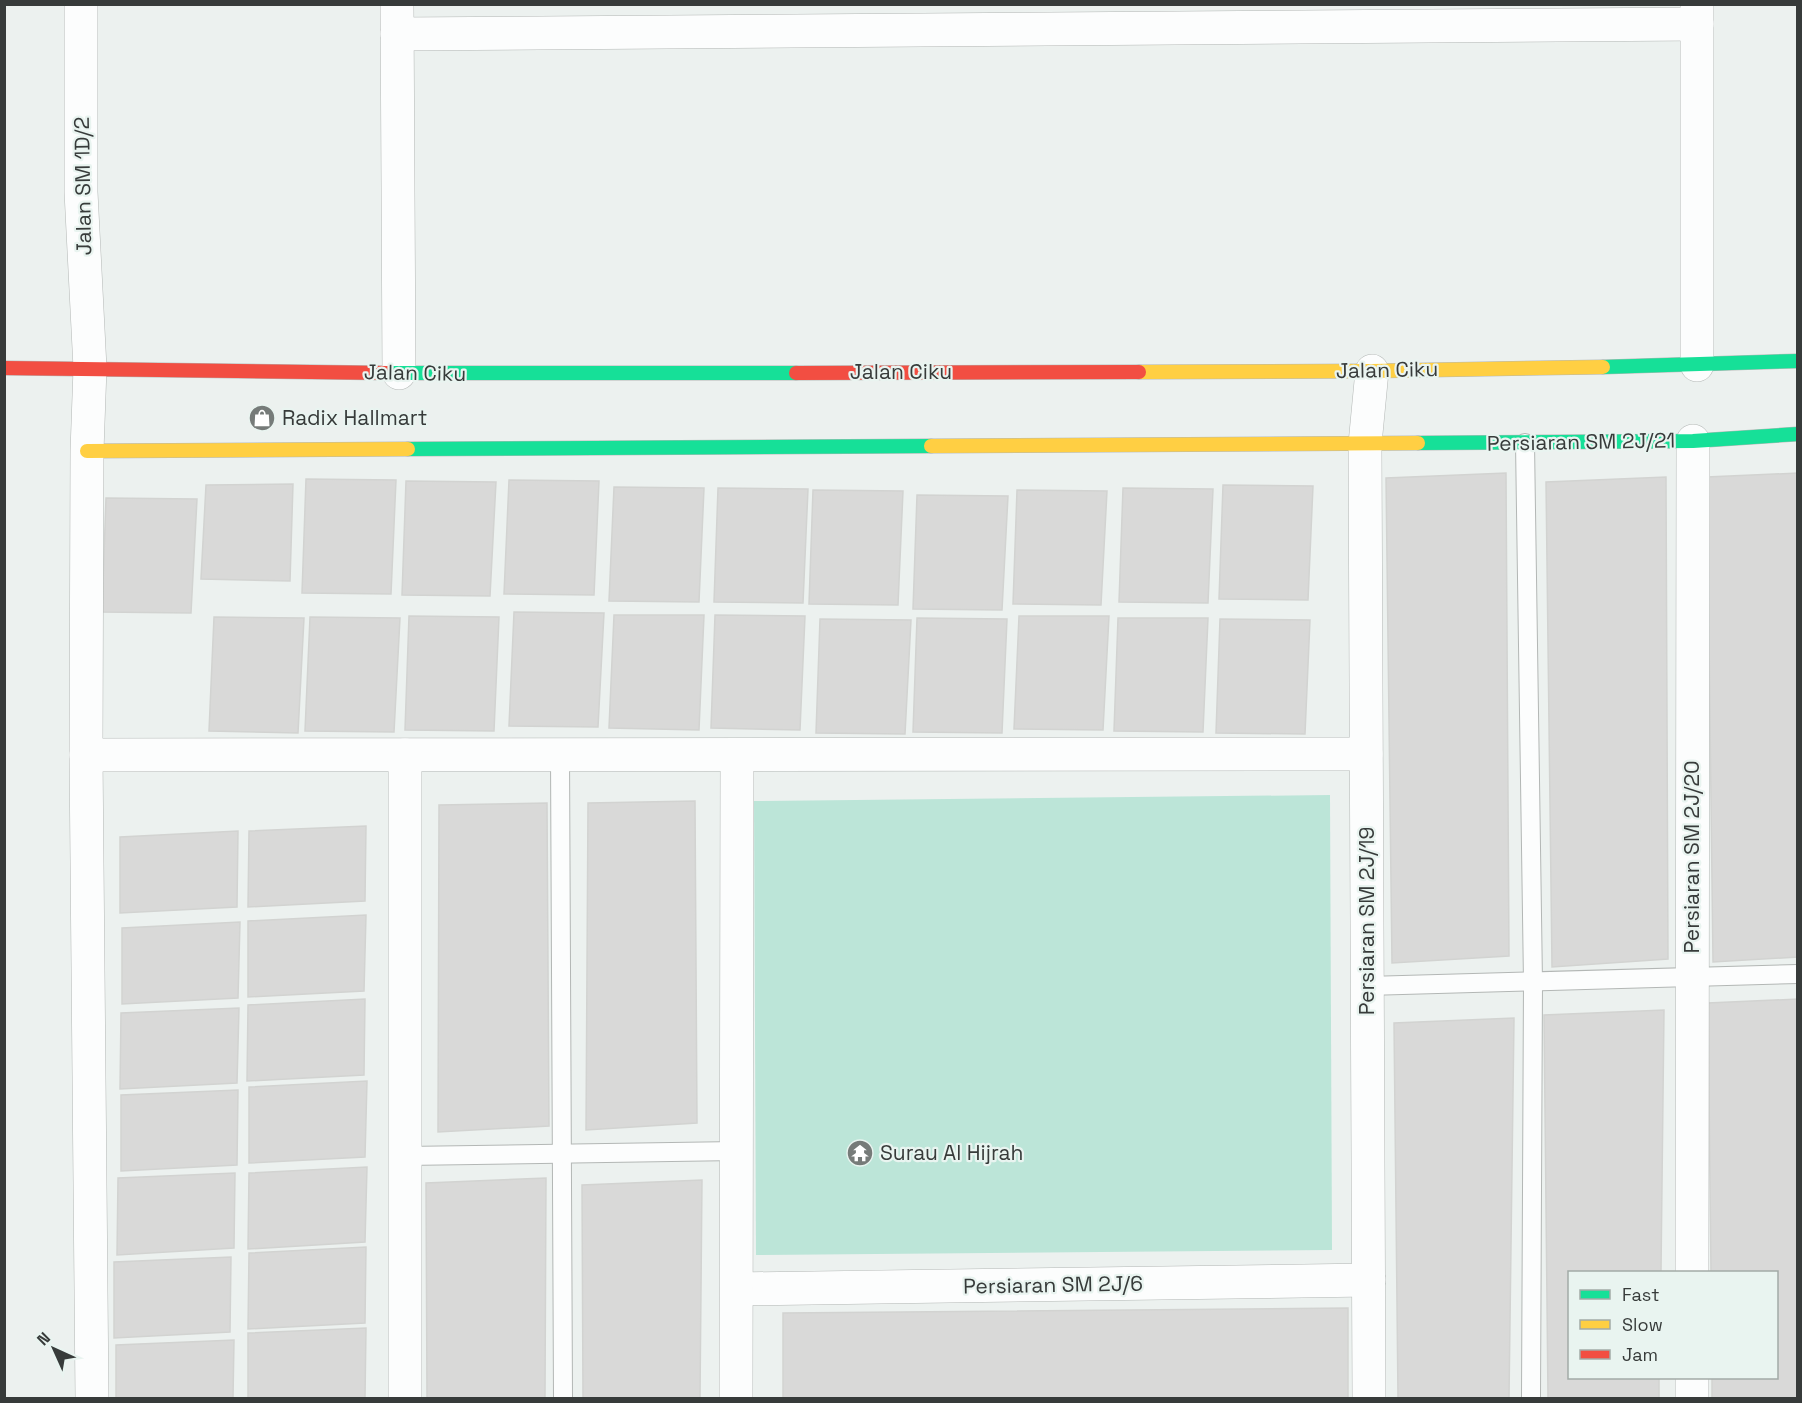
<svg xmlns="http://www.w3.org/2000/svg" width="1802" height="1403" viewBox="0 0 1802 1403" font-family="'Space Grotesk',sans-serif">
  <style>
    .green { fill: #bce5d8 }
    .building { fill: #d9d9d8; stroke: #d2d3d1; stroke-width: 1.5 }
    .lines { fill: none; stroke-linecap: round; stroke-linejoin: round }
    .lane-casing { stroke: #b3b7b5; stroke-width: 20 }
    .street-casing { stroke: #b3b7b5; stroke-width: 34 }
    .fast-casing { stroke: #b3b7b5; stroke-width: 15 }
    .slow-casing { stroke: #b3b7b5; stroke-width: 15 }
    .jam-casing { stroke: #b3b7b5; stroke-width: 15 }
    .lane { stroke: #fcfdfd; stroke-width: 18 }
    .street { stroke: #fcfdfd; stroke-width: 33 }
    .fast { stroke: #16e098; stroke-width: 14 }
    .slow { stroke: #ffcf43; stroke-width: 14 }
    .jam { stroke: #f24e42; stroke-width: 14 }
    .labels { text-anchor: middle; stroke-width: 4.5; stroke-linejoin: round; paint-order: stroke }
    .street-label { font-size: 21px; fill: #373b3a; stroke: #e9f4f0 }
    .poi-label { font-size: 21px; fill: #373b3a; stroke: #e9f4f0; text-anchor: start }
  </style>
  <rect width="100%" height="100%" fill="#ecf1ef"/>
  <path class="green" d="M1330 795 1332 1250 756 1255 754 801Z"/>
  <g class="building">
    <path d="M1506 473 1509 956 1392 963 1386 478Z"/>
    <path d="M1798 473V957L1713 962 1707 477Z"/>
    <path d="M1666 477 1668 959 1552 967 1546 482Z"/>
    <path d="M306 479 396 480 391 594 302 593Z"/>
    <path d="M509 480 599 481 594 595 504 594Z"/>
    <path d="M406 481 496 482 490 596 402 595Z"/>
    <path d="M293 484 290 581 201 579 206 485Z"/>
    <path d="M1223 485 1313 486 1308 600 1219 599Z"/>
    <path d="M614 487 704 488 699 602 609 601Z"/>
    <path d="M718 488 808 489 803 603 714 602Z"/>
    <path d="M1123 488 1213 489 1208 603 1119 602Z"/>
    <path d="M813 490 903 491 898 605 809 604Z"/>
    <path d="M1017 490 1107 491 1101 605 1013 604Z"/>
    <path d="M917 495 1008 496 1002 610 913 609Z"/>
    <path d="M106 498 197 499 191 613 102 612Z"/>
    <path d="M514 612 604 613 598 727 509 726Z"/>
    <path d="M614 615H704L699 730 609 728Z"/>
    <path d="M715 615 805 616 800 730 711 728Z"/>
    <path d="M409 616 499 617 494 731 405 730Z"/>
    <path d="M1019 616H1109L1103 730 1014 729Z"/>
    <path d="M214 617 304 618 298 733 209 731Z"/>
    <path d="M310 617 400 618 394 732 305 731Z"/>
    <path d="M917 618 1007 619 1002 733 913 732Z"/>
    <path d="M1118 618H1208L1203 732 1114 731Z"/>
    <path d="M820 619 911 620 905 734 816 733Z"/>
    <path d="M1220 619 1310 620 1305 734 1216 733Z"/>
    <path d="M695 801 697 1123 586 1130 588 803Z"/>
    <path d="M547 803 549 1126 438 1132 439 805Z"/>
    <path d="M366 826 365 901 248 907 249 831Z"/>
    <path d="M238 831 237 907 120 913V837Z"/>
    <path d="M366 915 364 991 248 997V921Z"/>
    <path d="M240 922 238 998 122 1004V928Z"/>
    <path d="M365 999 364 1075 247 1081 248 1005Z"/>
    <path d="M1798 999V1398H1712V1378H1776V1272H1711L1708 1003Z"/>
    <path d="M239 1008 237 1083 120 1089 121 1013Z"/>
    <path d="M1664 1010 1661 1272H1570V1378H1659V1398H1548L1544 1015Z"/>
    <path d="M1514 1018 1509 1398H1398L1394 1023Z"/>
    <path d="M367 1081 365 1157 249 1163V1087Z"/>
    <path d="M238 1090 237 1165 121 1171V1095Z"/>
    <path d="M367 1167 365 1242 248 1249 249 1173Z"/>
    <path d="M235 1173 234 1248 117 1255 118 1178Z"/>
    <path d="M546 1178 545 1398H427L426 1183Z"/>
    <path d="M702 1180 700 1398H583L582 1185Z"/>
    <path d="M366 1247 365 1323 248 1329 249 1253Z"/>
    <path d="M231 1257 230 1332 114 1338V1262Z"/>
    <path d="M1348 1308V1398H783V1313Z"/>
    <path d="M366 1328 365 1398H248V1333Z"/>
    <path d="M234 1340 233 1398H116V1345Z"/>
  </g>
  <g class="lines">
    <defs>
      <g id="lane">
        <path d="M1525 443 1533 982 1531 1398"/>
        <path d="M560 755 563 1398"/>
        <path d="M1367 986 1798 974"/>
        <path d="M405 1156 737 1151"/>
      </g>
      <g id="street">
        <path d="M81 4V192L90 368 87 451 86 755 92 1398"/>
        <path d="M397 4 399 373"/>
        <path d="M1697 4V365"/>
        <path d="M397 34 1697 24"/>
        <path d="M86 755 1366 754"/>
        <path d="M405 755V1398"/>
        <path d="M1692 1272 1693 441"/>
        <path d="M737 1289 1369 1280"/>
        <path d="M736 1398 737 755"/>
        <path d="M1369 1398 1365 444 1372 371"/>
        <path d="M1692 1398V1378"/>
      </g>
      <g id="fast">
        <path d="M1603 367 1798 361"/>
        <path d="M387 373H796"/>
        <path d="M1418 443 1693 441 1798 434"/>
        <path d="M408 449 931 446"/>
      </g>
      <g id="slow">
        <path d="M1139 372 1372 371 1603 367"/>
        <path d="M931 446 1418 443"/>
        <path d="M87 451 408 449"/>
      </g>
      <g id="jam">
        <path d="M4 368 387 373"/>
        <path d="M796 373 1139 372"/>
      </g>
    </defs>
    <use href="#lane" class="lane-casing"/>
    <use href="#street" class="street-casing"/>
    <use href="#fast" class="fast-casing"/>
    <use href="#slow" class="slow-casing"/>
    <use href="#jam" class="jam-casing"/>
    <use href="#lane" class="lane"/>
    <use href="#street" class="street"/>
    <use href="#fast" class="fast"/>
    <use href="#slow" class="slow"/>
    <use href="#jam" class="jam"/>
  </g>
  <defs>
    <symbol id="shop-disc" viewBox="-11 -11 22 22"><circle r="9.5" fill="#767b79" stroke="#e9f4f0"/><path d="M-5-2.5h2.3a2.7 3.5 0 0 1 5.4 0H5L5.5 6h-11ZM-1.5-2.5h3a1.5 2.3 0 0 0-3 0Z" fill="#fff"/></symbol>
    <symbol id="temple-disc" viewBox="-11 -11 22 22"><circle r="9.5" fill="#767b79" stroke="#e9f4f0"/><path d="M0-6L5-2H3V0L6.5 2.5H4V6H1.5V3h-3V6H-4V2.5H-6.5L-3 0V-2H-5Z" fill="#fff"/></symbol>
  </defs>
  <g fill-rule="evenodd">
    <use href="#shop-disc" x="247" y="403" width="30" height="30"/>
    <use href="#temple-disc" x="845" y="1138" width="30" height="30"/>
  </g>
  <g class="labels">
    <g class="street-label">
      <text transform="translate(83 186) rotate(-91)" y="7">Jalan SM 1D/2</text>
      <text transform="translate(1387 370) rotate(-1)" y="7">Jalan Ciku</text>
      <text x="901" y="379">Jalan Ciku</text>
      <text transform="translate(415 373) rotate(1)" y="7">Jalan Ciku</text>
      <text transform="translate(1581 442) rotate(-1)" y="7">Persiaran SM 2J/21</text>
      <text transform="translate(1692 857) rotate(-90)" y="7">Persiaran SM 2J/20</text>
      <text transform="translate(1367 921) rotate(-90)" y="7">Persiaran SM 2J/19</text>
      <text transform="translate(1053 1285) rotate(-1)" y="7">Persiaran SM 2J/6</text>
    </g>
    <g class="poi-label">
      <text x="282" y="425">Radix Hallmart</text>
      <text x="880" y="1160">Surau Al Hijrah</text>
    </g>
  </g>
  <rect width="1802" height="1403" fill="none" stroke="#373b3a" stroke-width="12"/>
  <rect x="1568" y="1271" width="210" height="108" fill="#e9f4f0" stroke="#a2aaa7" stroke-width="1.5"/>
  <rect x="1580" y="1290" width="30" height="9" fill="#16e098" stroke="#a2aaa7" stroke-width="1.5"/>
  <text x="1622" y="1301" font-size="18" fill="#373b3a">Fast</text>
  <rect x="1580" y="1320" width="30" height="9" fill="#ffcf43" stroke="#a2aaa7" stroke-width="1.5"/>
  <text x="1622" y="1331" font-size="18" fill="#373b3a">Slow</text>
  <rect x="1580" y="1350" width="30" height="9" fill="#f24e42" stroke="#a2aaa7" stroke-width="1.5"/>
  <text x="1622" y="1361" font-size="18" fill="#373b3a">Jam</text>
  <g transform="translate(54 1349) rotate(315)" stroke="#e9f4f0" stroke-width="4.5" paint-order="stroke">
  <path d="M0-4.5L10 22L0 15L-10 22Z" fill="#373b3a"/>
  <text y="-9" font-size="16" font-weight="bold" text-anchor="middle" fill="#373b3a">N</text>
  </g>
</svg>
